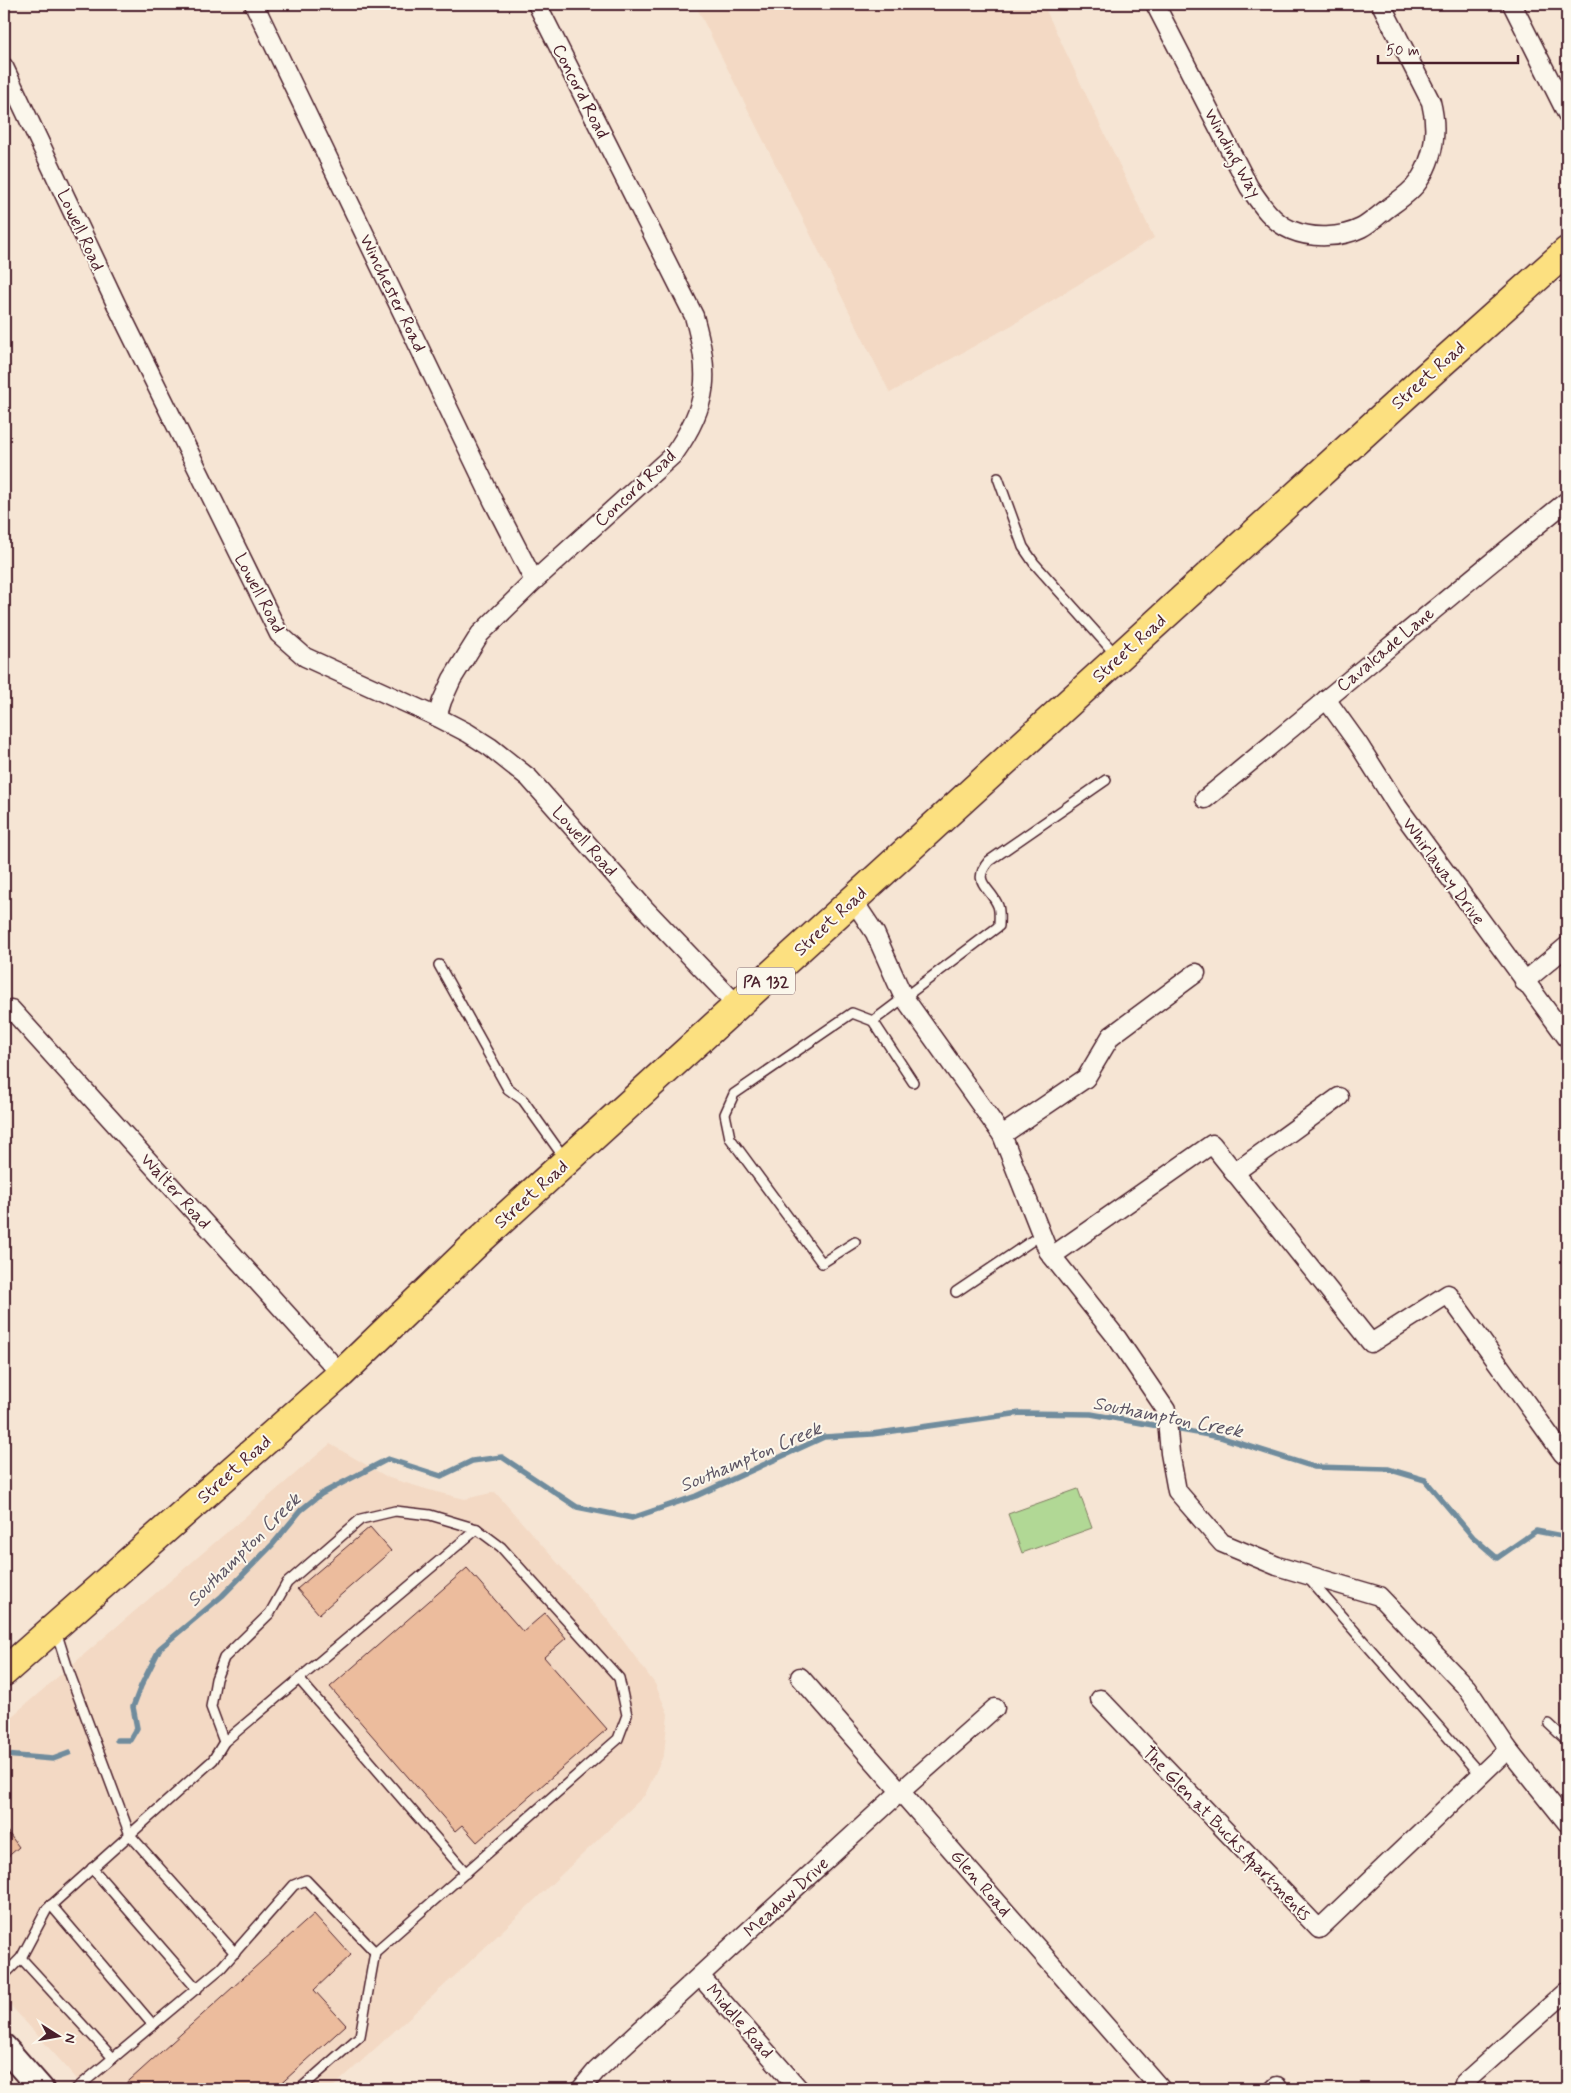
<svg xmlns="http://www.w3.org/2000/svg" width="1571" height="2093" viewBox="0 0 1571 2093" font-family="Mynerve,sans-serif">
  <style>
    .built { fill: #f3d9c4 }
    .green { fill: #b1d895; stroke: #7e7c60 }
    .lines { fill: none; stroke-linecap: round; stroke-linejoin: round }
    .stream { stroke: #708c9d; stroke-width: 5.5 }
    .building { fill: #ecbc9d; stroke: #4a1f2b }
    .lane-casing { stroke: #4a1f2b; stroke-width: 12 }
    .street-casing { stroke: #4a1f2b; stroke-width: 21 }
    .secondary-casing { stroke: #4a1f2b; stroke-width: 28 }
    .primary-casing { stroke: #4a1f2b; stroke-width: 31 }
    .lane { stroke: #fbf7ec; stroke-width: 9 }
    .street { stroke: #fbf7ec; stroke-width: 18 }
    .secondary { stroke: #fbf7ec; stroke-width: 24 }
    .primary { stroke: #fce080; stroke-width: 28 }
    .labels { text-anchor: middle; stroke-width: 4; stroke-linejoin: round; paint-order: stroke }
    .shield { fill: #fbf7ec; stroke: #7f6065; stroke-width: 1 }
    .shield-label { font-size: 16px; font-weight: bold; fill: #4a1f2b }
    .street-label { font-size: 18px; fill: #4a1f2b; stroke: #fbf7ec }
    .water-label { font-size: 19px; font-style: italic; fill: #5d5564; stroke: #fbf7ec }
  </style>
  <rect width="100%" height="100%" fill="#f6e5d4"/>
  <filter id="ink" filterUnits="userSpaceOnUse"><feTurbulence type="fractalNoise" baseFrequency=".02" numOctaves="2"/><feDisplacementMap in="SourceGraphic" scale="10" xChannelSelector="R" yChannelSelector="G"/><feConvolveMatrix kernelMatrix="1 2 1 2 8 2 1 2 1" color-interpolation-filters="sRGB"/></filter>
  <g filter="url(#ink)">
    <g class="built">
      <path d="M695 4H1043L1154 238 1012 325 890 393Z"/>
      <path d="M330 1444 389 1478 436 1492 465 1499 495 1492 608 1620 655 1684 668 1714 664 1754 645 1795 460 1971 331 2089H86L4 1998V1723Z"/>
    </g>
    <path class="green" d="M1078 1489 1092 1528 1022 1553 1008 1514Z"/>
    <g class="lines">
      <g class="stream">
        <path d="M117 1740H130L137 1728 133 1707 141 1686 160 1648 222 1596 273 1544 301 1510 321 1494 388 1459 441 1476 472 1461 502 1457 577 1507 632 1518 696 1496 824 1437 872 1434 1020 1413 1091 1414 1220 1437 1314 1467 1388 1469 1425 1480 1473 1537 1497 1558 1536 1531 1567 1537"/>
        <path d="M4 1755 53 1759 69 1753"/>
      </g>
    </g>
    <g class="building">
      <path d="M370 1527 391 1551 319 1614 297 1589Z"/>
      <path d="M467 1568 523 1632 545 1613 566 1638 544 1657 607 1729 477 1842 462 1825 455 1831 330 1687Z"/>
      <path d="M4 1827 19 1847 4 1860Z"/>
      <path d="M314 1914 351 1955 314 1990 346 2025 275 2089H120Z"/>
    </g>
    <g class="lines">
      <defs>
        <g id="lane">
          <path d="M998 478 1023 547 1034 563 1117 656"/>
          <path d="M439 965 508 1089 523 1100 565 1159"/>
          <path d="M873 1021 913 1082"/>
          <path d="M855 1242 822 1263 730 1138 725 1114 734 1094 852 1013 873 1021 999 926C999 920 1000 911 998 906 991 887 970 883 989 861L1106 780"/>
          <path d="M956 1292 1042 1234"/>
          <path d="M1308 1578 1481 1775"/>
          <path d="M56 1631 68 1669 130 1835 235 1953"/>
          <path d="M299 1679 466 1873"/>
          <path d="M1549 1724 1567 1741"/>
          <path d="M224 1742 211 1707 216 1679 224 1658 270 1613 287 1583 361 1519 395 1511 430 1515 477 1529"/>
          <path d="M92 1868 197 1989"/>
          <path d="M51 1905 153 2025"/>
          <path d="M21 1958 113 2058"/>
          <path d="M4 1975 21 1958 47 1909 213 1760 224 1742 477 1529 501 1547 619 1678 627 1715 618 1739 375 1952 360 2036 300 2089"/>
          <path d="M76 2089 221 1968 294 1885 306 1880 375 1952"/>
        </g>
        <g id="street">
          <path d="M254 4 494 503 534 581"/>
          <path d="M1155 4 1249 187C1260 203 1272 222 1291 230 1312 239 1341 238 1361 228 1369 224 1376 217 1383 212 1394 203 1410 194 1418 182 1434 158 1438 130 1431 102L1381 4"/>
          <path d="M1512 4 1567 114"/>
          <path d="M4 67 117 306 279 634 305 657 437 717 468 733 490 747 529 778 645 909 738 1006"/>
          <path d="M1326 699 1359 745 1398 807 1567 1038"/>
          <path d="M437 717 442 701 452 679 480 634 534 581 674 454C710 403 710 374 694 316L537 4"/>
          <path d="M1205 799C1326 701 1445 599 1567 501"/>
          <path d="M853 900 875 933 903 996 1002 1135 1048 1251 1117 1338 1166 1410 1170 1453 1177 1491 1222 1543 1277 1566 1379 1596 1467 1688 1508 1749 1567 1823"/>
          <path d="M1524 982 1567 946"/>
          <path d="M11 1009 341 1374"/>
          <path d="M1002 1135 1086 1078 1111 1036 1196 973"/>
          <path d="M1234 1173 1339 1097"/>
          <path d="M1052 1256 1212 1144 1371 1343 1448 1294 1563 1454"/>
          <path d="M800 1677 1161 2089"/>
          <path d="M1100 1699 1319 1929 1508 1749"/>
          <path d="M700 1976 799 2089"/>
          <path d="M581 2089 596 2071 900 1792 995 1708"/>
          <path d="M1274 2089 1277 2086"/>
          <path d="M1469 2089 1464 2083 1567 1991"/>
        </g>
        <path id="secondary" d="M4 2047 41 2089"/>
        <path id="primary" d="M4 1672 341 1374 478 1242 1427 376 1567 251"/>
      </defs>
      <use href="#lane" class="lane-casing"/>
      <use href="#street" class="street-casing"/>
      <use href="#secondary" class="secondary-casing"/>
      <use href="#primary" class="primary-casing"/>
      <use href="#lane" class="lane"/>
      <use href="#street" class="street"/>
      <use href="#secondary" class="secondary"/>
      <use href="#primary" class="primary"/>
    </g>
  </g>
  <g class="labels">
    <rect class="shield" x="737" y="967.5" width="58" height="27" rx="4"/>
    <g class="shield-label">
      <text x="766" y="987">PA 132</text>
    </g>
    <g class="street-label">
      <text transform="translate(581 91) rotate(63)" y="6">Concord Road</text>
      <text transform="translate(1233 153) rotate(61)" y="6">Winding Way</text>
      <text transform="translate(81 230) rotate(65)" y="6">Lowell Road</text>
      <text transform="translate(393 293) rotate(64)" y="6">Winchester Road</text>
      <text transform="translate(1428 375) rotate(-42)" y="6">Street Road</text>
      <text transform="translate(635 488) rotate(-43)" y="6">Concord Road</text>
      <text transform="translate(260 593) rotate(62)" y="6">Lowell Road</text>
      <text transform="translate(1129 648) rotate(-42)" y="6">Street Road</text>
      <text transform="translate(1385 649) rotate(-40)" y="6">Cavalcade Lane</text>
      <text transform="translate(585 841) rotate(48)" y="6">Lowell Road</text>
      <text transform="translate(1444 871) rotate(54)" y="6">Whirlaway Drive</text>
      <text transform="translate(830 921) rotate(-43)" y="6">Street Road</text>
      <text transform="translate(176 1191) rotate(48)" y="6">Walter Road</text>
      <text transform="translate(531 1194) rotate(-42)" y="6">Street Road</text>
      <text transform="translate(234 1469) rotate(-42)" y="6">Street Road</text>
      <text transform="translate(1227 1833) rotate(46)" y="6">The Glen at Bucks Apartments</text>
      <text transform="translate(981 1883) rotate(49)" y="6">Glen Road</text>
      <text transform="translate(786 1897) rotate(-43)" y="6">Meadow Drive</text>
      <text transform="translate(740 2021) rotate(49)" y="6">Middle Road</text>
    </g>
    <g class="water-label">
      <text transform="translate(1168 1416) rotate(11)" y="7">Southampton Creek</text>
      <text transform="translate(750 1456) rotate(-23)" y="7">Southampton Creek</text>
      <text transform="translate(243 1549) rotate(-45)" y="7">Southampton Creek</text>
    </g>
  </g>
  <rect width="1571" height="2093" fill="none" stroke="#fbf7ec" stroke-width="20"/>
  <rect x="10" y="10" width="1551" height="2073" fill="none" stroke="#4a1f2b" stroke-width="2" filter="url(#ink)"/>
  <g transform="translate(58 2036) rotate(101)" stroke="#fbf7ec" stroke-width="4" paint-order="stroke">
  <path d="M0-4L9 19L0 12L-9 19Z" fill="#4a1f2b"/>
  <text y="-8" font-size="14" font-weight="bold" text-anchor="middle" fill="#4a1f2b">N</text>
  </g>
  <path d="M1378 55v8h140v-8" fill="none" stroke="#4a1f2b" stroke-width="2.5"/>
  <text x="1386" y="55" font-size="15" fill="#4a1f2b" stroke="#fbf7ec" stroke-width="4" paint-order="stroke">50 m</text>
</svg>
